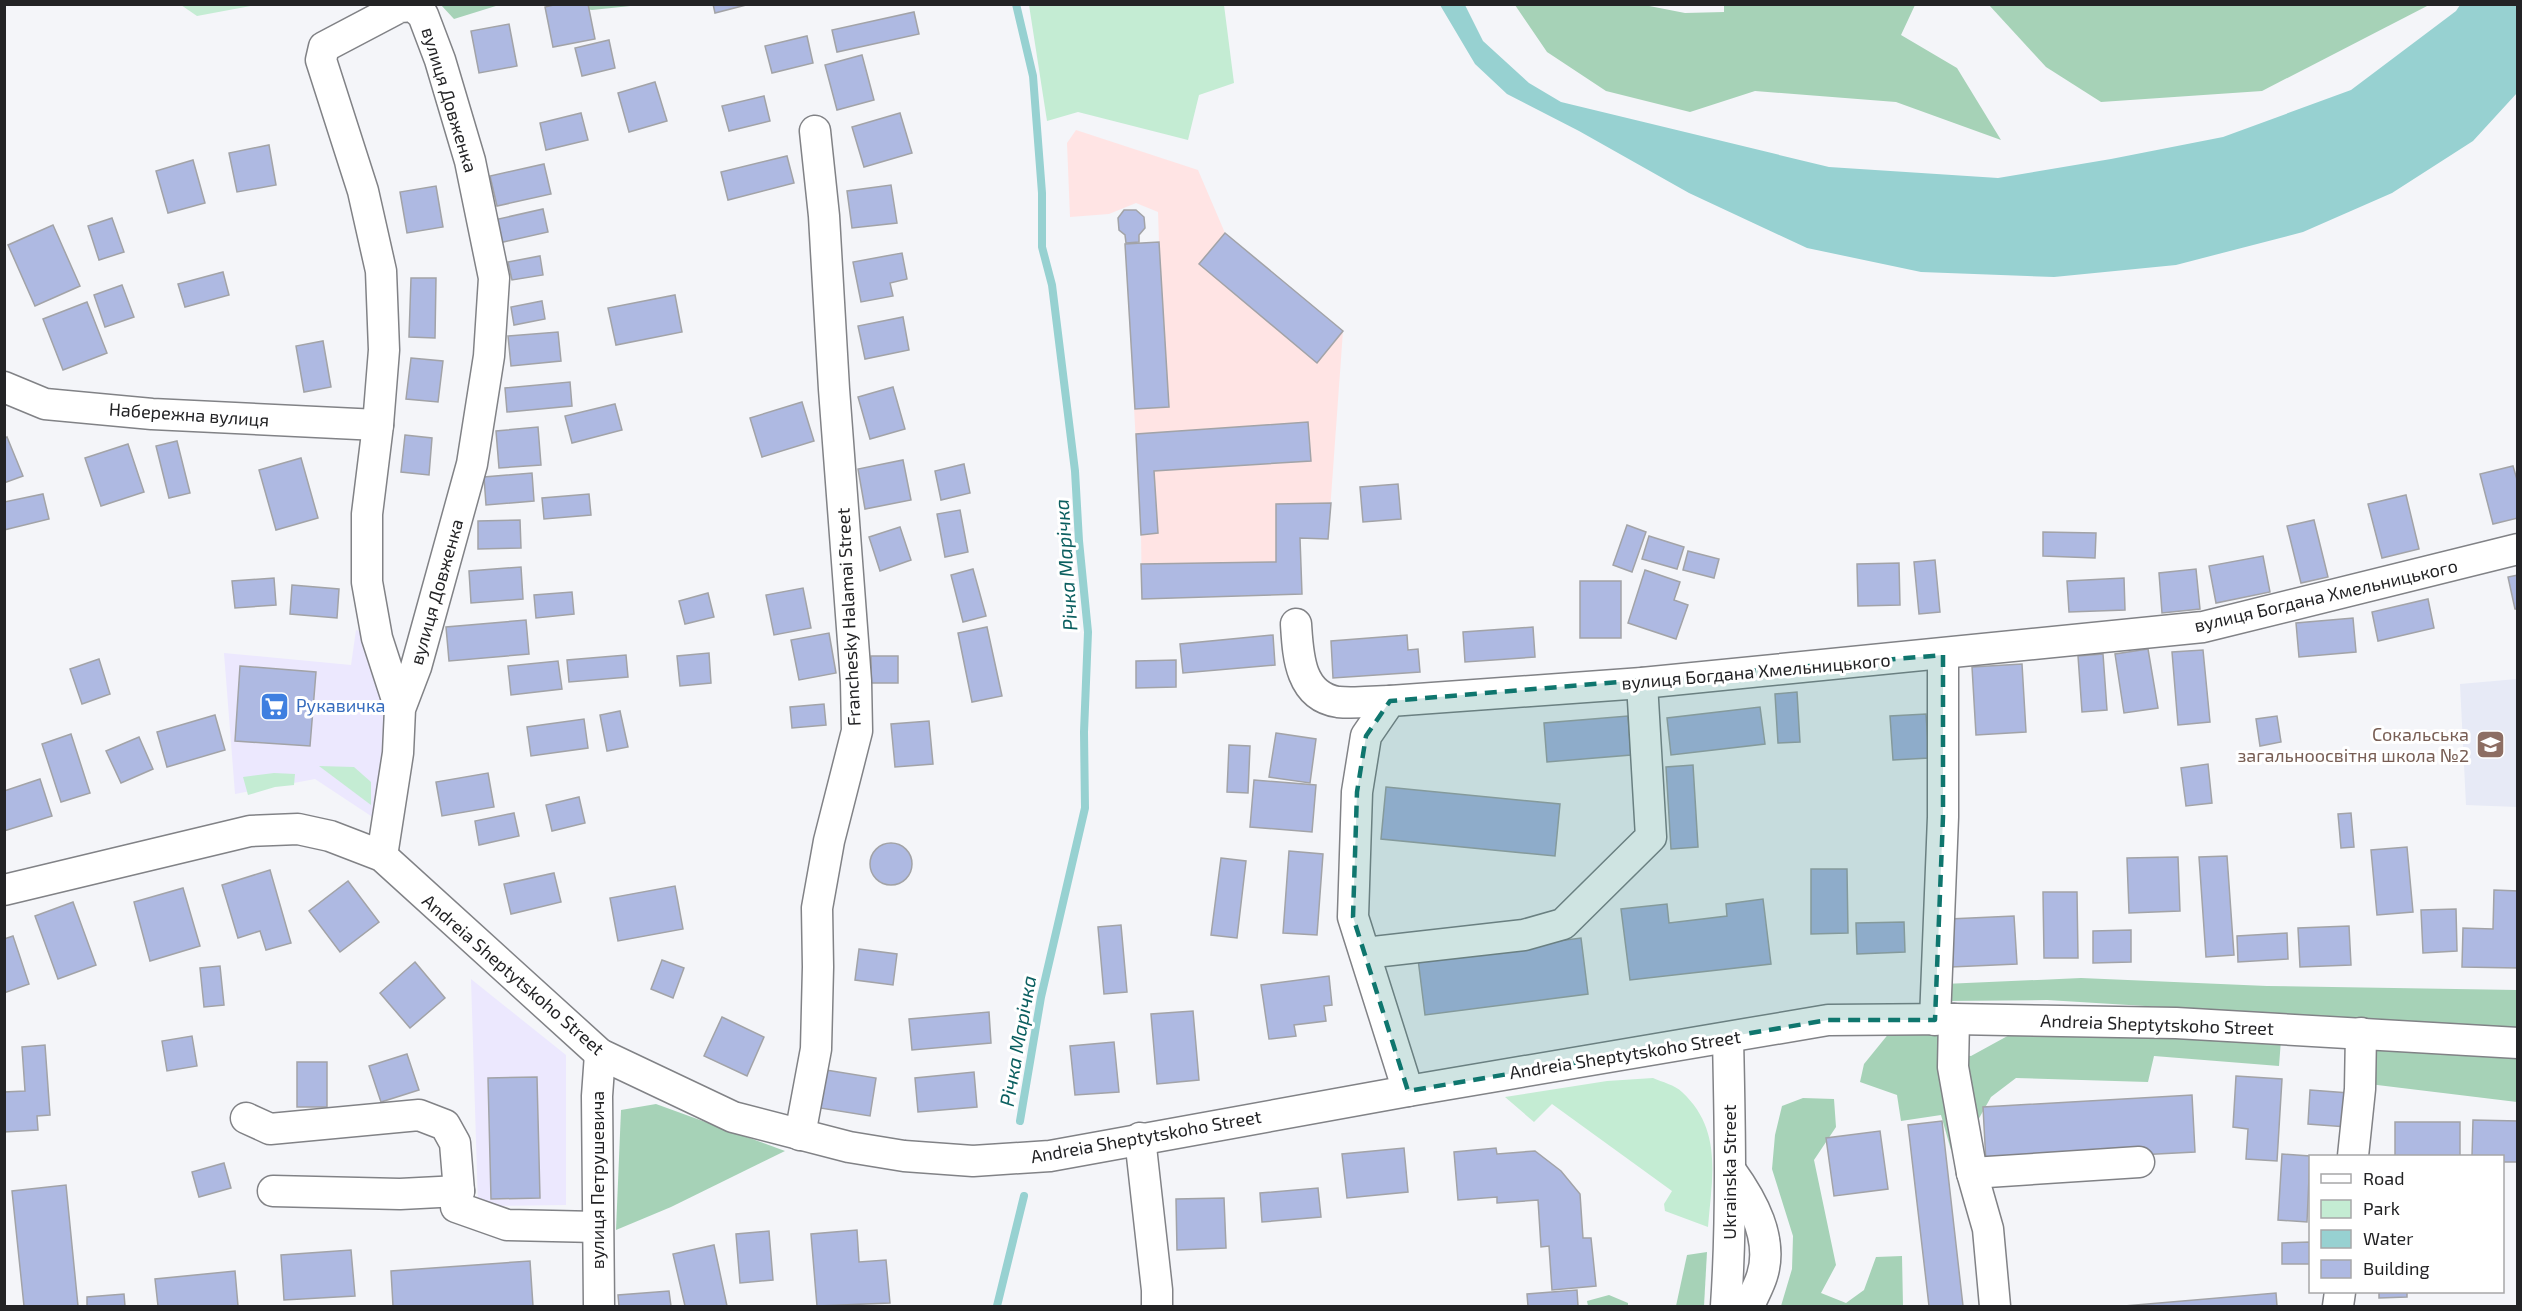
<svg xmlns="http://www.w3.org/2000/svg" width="2522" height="1311" viewBox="0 0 2522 1311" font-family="'Exo 2',sans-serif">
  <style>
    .commercial { fill: #ece8fe }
    .industrial { fill: #ffe4e4 }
    .built { fill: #e7eaf6 }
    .green { fill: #c4ecd3 }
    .forest { fill: #a6d2b7 }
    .water { fill: #97d1d1 }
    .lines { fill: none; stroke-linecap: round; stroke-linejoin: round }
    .stream { stroke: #97d1d1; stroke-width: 8 }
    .building { fill: #aeb9e2; stroke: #a2a3a7; stroke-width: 1.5 }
    .minor-casing { stroke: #818286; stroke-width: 33 }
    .minor { stroke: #fff; stroke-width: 30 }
    .marked { fill: #0f766e; fill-opacity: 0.2; stroke: #0f766e; stroke-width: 4.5; stroke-dasharray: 12 8; stroke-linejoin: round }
    .labels { text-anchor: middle; stroke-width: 6; stroke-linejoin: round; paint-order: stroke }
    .street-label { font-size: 18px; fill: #232325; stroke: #fff }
    .shop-label { font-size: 18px; fill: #366cbe; stroke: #fff; text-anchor: start }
    .education-label { font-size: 18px; fill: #785e54; stroke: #fff; text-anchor: end }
    .water-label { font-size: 20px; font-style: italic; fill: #0b5f60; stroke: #fff }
  </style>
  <rect width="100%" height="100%" fill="#f4f5f9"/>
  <g class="commercial">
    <path d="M356 630 366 633 390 717 374 818 315 779 235 794 224 653 351 665Z"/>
    <path d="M471 979 566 1055V1205L478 1206Z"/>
  </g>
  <path class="industrial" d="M1076 130 1198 170 1225 233 1343 331 1328 539 1300 538 1302 594 1142 599 1141 535 1125 244 1159 242 1158 212 1136 203 1109 214 1070 217 1067 143Z"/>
  <path class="built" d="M2517 679V807L2466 805 2460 684Z"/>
  <g class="green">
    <path d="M181 5H256L197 16Z"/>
    <path d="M1029 5H1224L1234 83 1199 95 1188 140 1078 112 1047 121Z"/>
    <path d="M319 766 354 767 371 782V805Z"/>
    <path d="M274 773 295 774 294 785 275 787 248 795 243 777Z"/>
    <path d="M1653 1078C1662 1082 1675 1085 1682 1092 1723 1130 1712 1178 1708 1227L1665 1211 1664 1204 1672 1191 1552 1104 1534 1122 1505 1097 1607 1081Z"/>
  </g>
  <g class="forest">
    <path d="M1724 4 1915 5 1901 35 1957 68 2001 140 1896 102 1755 91 1690 112 1606 91 1547 52 1515 5 1639 4 1685 13 1724 12Z"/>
    <path d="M441 5H499L454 19Z"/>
    <path d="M560 5H640L592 10Z"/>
    <path d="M1989 5H2429L2262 91 2101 102 2046 67Z"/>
    <path d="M2081 978 2267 986 2517 990V1029L2047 1000 1947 1001 1944 984Z"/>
    <path d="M1940 1031 1947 1053 1971 1056 2013 1033 2281 1040 2279 1066 2154 1056 2148 1082 2016 1078 1991 1097 1973 1129 1951 1150 1941 1115 1901 1121 1897 1095 1860 1082 1864 1064 1890 1032Z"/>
    <path d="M2370 1050 2517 1058V1102L2369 1084Z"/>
    <path d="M1803 1098 1834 1099 1836 1127 1814 1160 1836 1265 1821 1293 1846 1303 1864 1290 1876 1257 1902 1256 1903 1306H1781L1792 1269 1793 1236 1772 1169 1775 1135 1782 1106Z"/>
    <path d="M656 1104 785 1151 671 1207 616 1230 621 1110Z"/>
    <path d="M1707 1252 1704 1306H1676L1687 1255Z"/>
    <path d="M1609 1295 1628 1303V1306H1588L1587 1301Z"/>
  </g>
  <path class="water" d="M1440 5H1465L1483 41 1529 83 1561 102 1829 167 1998 178 2111 159 2223 137 2351 90 2456 11 2460 5H2517V93L2473 141 2392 193 2303 232 2176 265 2054 277 1921 272 1807 248 1689 193 1579 131 1507 94 1475 64Z"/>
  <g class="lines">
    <g class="stream">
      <path d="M1016 4 1033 76 1042 193V247L1052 285 1075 471 1079 541 1088 632 1084 732 1085 808 1041 997 1020 1121"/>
      <path d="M997 1306 1024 1196"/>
    </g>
  </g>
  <g class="building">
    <path d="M558 4H588L595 39 553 47 545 7Z"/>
    <path d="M713 4H750L715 13Z"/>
    <path d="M914 12 919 34 837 52 832 30Z"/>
    <path d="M509 24 517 66 479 73 471 31Z"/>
    <path d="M807 36 813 63 772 73 765 46Z"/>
    <path d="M609 40 615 68 582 76 575 48Z"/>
    <path d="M862 55 874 100 837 110 825 65Z"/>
    <path d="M655 82 667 121 629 132 618 93Z"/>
    <path d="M764 96 770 121 729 131 722 106Z"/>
    <path d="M581 113 588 140 546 150 540 123Z"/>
    <path d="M900 113 912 153 864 167 852 127Z"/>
    <path d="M269 145 276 185 237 192 229 153Z"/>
    <path d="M787 156 794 183 728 200 721 172Z"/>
    <path d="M193 160 205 203 168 213 156 171Z"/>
    <path d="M544 164 551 194 497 206 490 176Z"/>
    <path d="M891 185 897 223 852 228 847 191Z"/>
    <path d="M436 186 443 227 407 233 400 192Z"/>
    <path d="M543 209 548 232 499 243 494 220Z"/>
    <path d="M1124 210H1136L1144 217 1145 228 1139 235V242L1126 243 1125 235 1119 230 1118 218Z"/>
    <path d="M112 218 124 252 99 260 88 226Z"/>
    <path d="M53 225 80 286 35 306 8 245Z"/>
    <path d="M1225 233 1343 331 1317 363 1199 264Z"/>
    <path d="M1159 242 1169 407 1135 409 1125 244Z"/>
    <path d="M902 253 907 279 890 283 893 296 861 302 853 262Z"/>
    <path d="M540 256 543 275 512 280 508 262Z"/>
    <path d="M223 272 229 295 185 307 178 284Z"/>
    <path d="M411 278H436L435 338 409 337Z"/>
    <path d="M122 285 134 317 105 327 94 295Z"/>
    <path d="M675 295 682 332 616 345 608 308Z"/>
    <path d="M542 301 545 319 514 325 511 307Z"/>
    <path d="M87 302 107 353 63 370 43 319Z"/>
    <path d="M903 317 909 350 865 359 858 326Z"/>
    <path d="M558 332 561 361 511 366 508 336Z"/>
    <path d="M323 341 331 387 304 392 296 346Z"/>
    <path d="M411 358 443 361 438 402 406 399Z"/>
    <path d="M570 382 572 406 507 412 505 388Z"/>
    <path d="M893 387 905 429 870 439 858 397Z"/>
    <path d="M802 402 814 441 762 457 750 418Z"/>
    <path d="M615 404 622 430 572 443 565 416Z"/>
    <path d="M1308 422 1311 461 1154 471 1158 533 1141 535 1136 434Z"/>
    <path d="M538 427 541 465 499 468 496 431Z"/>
    <path d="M405 435 432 438 429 475 401 472Z"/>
    <path d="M7 437 23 476 4 483V439Z"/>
    <path d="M177 441 190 493 169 498 156 446Z"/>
    <path d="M128 444 144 492 101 506 85 458Z"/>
    <path d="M301 458 318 518 276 530 259 470Z"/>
    <path d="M903 460 911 500 865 509 858 469Z"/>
    <path d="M964 464 970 493 941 500 935 471Z"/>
    <path d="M2513 466 2518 483V518L2493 524 2480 474Z"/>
    <path d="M532 473 534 501 486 505 484 477Z"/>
    <path d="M1398 484 1401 519 1363 522 1360 487Z"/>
    <path d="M43 494 49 519 4 530V502Z"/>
    <path d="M589 494 591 515 544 519 542 498Z"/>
    <path d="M2406 495 2419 549 2382 558 2368 504Z"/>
    <path d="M1331 503 1328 539 1300 538 1302 594 1142 599 1141 564 1276 562V504Z"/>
    <path d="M960 510 968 552 945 557 937 514Z"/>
    <path d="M520 520 521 548 478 549V521Z"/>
    <path d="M2314 520 2328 577 2301 583 2287 526Z"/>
    <path d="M1627 525 1646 532 1632 572 1613 565Z"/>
    <path d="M900 527 911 560 880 571 869 537Z"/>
    <path d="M2043 532 2096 533 2095 558 2043 556Z"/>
    <path d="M1649 536 1684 547 1677 569 1642 559Z"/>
    <path d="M1688 551 1719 559 1714 578 1683 570Z"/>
    <path d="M2263 556 2270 592 2216 603 2209 566Z"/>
    <path d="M1935 560 1940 612 1919 614 1914 562Z"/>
    <path d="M1899 563 1900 605 1858 606 1857 564Z"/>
    <path d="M521 567 523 599 471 603 469 571Z"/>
    <path d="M973 569 986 616 963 622 951 575Z"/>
    <path d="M2196 569 2200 609 2162 613 2159 573Z"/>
    <path d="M1645 570 1680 582 1674 600 1688 605 1676 639 1628 623Z"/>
    <path d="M2518 575V609H2515L2508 577Z"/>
    <path d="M274 578 276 605 235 608 232 581Z"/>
    <path d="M2124 578 2125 610 2069 612 2067 581Z"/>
    <rect x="1580" y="581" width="41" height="57"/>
    <path d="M292 585 339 589 337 618 290 614Z"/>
    <path d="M803 588 811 628 774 635 766 595Z"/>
    <path d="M572 592 574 614 536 618 534 595Z"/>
    <path d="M708 593 714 617 685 624 679 601Z"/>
    <path d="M2428 599 2434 628 2378 641 2372 612Z"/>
    <path d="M2353 618 2356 652 2299 657 2296 623Z"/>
    <path d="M526 620 529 654 449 661 446 627Z"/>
    <path d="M987 627 1002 696 972 702 958 633Z"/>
    <path d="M1533 627 1535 657 1465 662 1463 632Z"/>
    <path d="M829 633 836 673 799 680 791 640Z"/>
    <path d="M1273 635 1275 665 1183 673 1180 644Z"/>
    <path d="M1407 635 1408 650 1418 649 1420 672 1333 678 1331 641Z"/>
    <path d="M2148 649 2158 708 2124 713 2115 654Z"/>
    <path d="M2203 650 2210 722 2178 725 2172 652Z"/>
    <path d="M709 653 711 683 680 686 677 656Z"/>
    <path d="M2103 654 2107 710 2082 712 2078 656Z"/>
    <path d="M626 655 628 677 569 682 567 660Z"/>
    <rect x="871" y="656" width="27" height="27"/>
    <path d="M99 659 110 694 82 704 70 669Z"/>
    <path d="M1176 660V687L1136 688V661Z"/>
    <path d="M558 661 562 689 511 695 508 666Z"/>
    <path d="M2022 664 2026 732 1976 735 1972 667Z"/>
    <path d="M240 666 316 672 310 746 235 741Z"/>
    <path d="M1797 692 1800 742 1778 743 1775 694Z"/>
    <path d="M824 704 826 725 792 728 790 707Z"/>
    <path d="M1760 707 1765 744 1671 755 1667 718Z"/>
    <path d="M620 711 628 747 607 751 600 715Z"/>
    <path d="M1926 714 1929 758 1893 760 1890 716Z"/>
    <path d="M215 715 225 750 167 767 157 732Z"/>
    <path d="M1628 716 1631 755 1547 762 1544 723Z"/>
    <path d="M2277 716 2281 742 2260 746 2256 719Z"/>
    <path d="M584 719 588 748 531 756 527 727Z"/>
    <path d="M929 721 933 764 895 767 891 724Z"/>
    <path d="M1276 733 1316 739 1310 783 1269 777Z"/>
    <path d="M71 734 90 793 61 802 42 744Z"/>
    <path d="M139 737 153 769 121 783 106 751Z"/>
    <path d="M1229 745 1250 746 1248 793 1227 792Z"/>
    <path d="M2208 764 2212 803 2186 806 2181 768Z"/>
    <path d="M1693 765 1698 847 1671 849 1666 767Z"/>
    <path d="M488 773 494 807 442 816 436 782Z"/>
    <path d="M40 779 52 816 4 831V791Z"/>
    <path d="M1254 780 1316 785 1312 832 1250 827Z"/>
    <path d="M1386 787 1560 804 1555 856 1381 839Z"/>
    <path d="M579 797 585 823 552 831 546 805Z"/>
    <path d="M514 813 519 836 479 845 475 821Z"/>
    <path d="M2351 813 2354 847 2341 848 2338 814Z"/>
    <circle cx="891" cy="864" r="21"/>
    <path d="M2407 847 2413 912 2377 915 2371 850Z"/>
    <path d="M1289 851 1323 854 1317 935 1283 933Z"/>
    <path d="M2227 856 2234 955 2206 957 2199 857Z"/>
    <path d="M2178 857 2180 911 2129 913 2127 858Z"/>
    <path d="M1221 858 1246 861 1237 938 1211 935Z"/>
    <path d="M1811 869H1847L1848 933 1811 934Z"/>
    <path d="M270 870 291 943 266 950 260 931 238 938 222 885Z"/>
    <path d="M554 873 561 902 511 914 504 884Z"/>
    <path d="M348 881 379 922 340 952 309 911Z"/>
    <path d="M675 886 683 929 618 941 610 898Z"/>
    <path d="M183 888 200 946 150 961 134 902Z"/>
    <path d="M2494 890 2518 891V968L2462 967 2463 928 2493 929Z"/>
    <path d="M2043 892H2077L2078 958H2044Z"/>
    <path d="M1763 899 1771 964 1630 980 1621 909 1667 904 1669 923 1727 916 1726 904Z"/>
    <path d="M73 902 96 965 58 979 35 916Z"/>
    <path d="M2456 909 2457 951 2423 953 2421 910Z"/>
    <path d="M2014 916 2017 964 1951 967 1949 919Z"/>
    <path d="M1904 922 1905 952 1857 954 1856 923Z"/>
    <path d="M1121 925 1127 992 1104 994 1098 927Z"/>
    <path d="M2349 926 2351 965 2300 967 2298 928Z"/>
    <path d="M2131 930V962L2093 963V931Z"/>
    <path d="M2287 933 2288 959 2238 962 2237 936Z"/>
    <path d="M13 936 29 984 4 993V939Z"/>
    <path d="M1581 938 1588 994 1425 1015 1418 959Z"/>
    <path d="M859 949 897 954 893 985 855 980Z"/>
    <path d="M662 960 684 968 673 998 651 989Z"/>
    <path d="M415 962 445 998 410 1028 380 993Z"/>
    <path d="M220 966 224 1005 204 1007 200 968Z"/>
    <path d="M1329 976 1332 1005 1324 1006 1326 1021 1294 1025 1296 1036 1269 1039 1261 985Z"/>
    <path d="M1193 1011 1199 1080 1157 1084 1151 1014Z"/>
    <path d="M989 1012 991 1043 912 1050 909 1019Z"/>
    <path d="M722 1017 764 1037 747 1076 704 1056Z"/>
    <path d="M192 1036 197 1066 167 1071 162 1041Z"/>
    <path d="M1114 1042 1119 1092 1075 1095 1070 1046Z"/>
    <path d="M45 1045 50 1115 37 1116 38 1130 4 1132V1092L25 1091 22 1047Z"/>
    <path d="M407 1054 419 1090 381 1102 369 1066Z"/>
    <rect x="297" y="1062" width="30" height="45"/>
    <path d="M826 1070 876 1078 870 1116 820 1108Z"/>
    <path d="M974 1072 977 1107 918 1112 915 1078Z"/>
    <path d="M2236 1076 2282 1079 2277 1161 2246 1159 2248 1129 2233 1127Z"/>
    <path d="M537 1077 540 1198 491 1199 488 1078Z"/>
    <path d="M2310 1090 2349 1093 2347 1127 2308 1124Z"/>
    <path d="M2192 1095 2195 1152 1986 1163 1983 1107Z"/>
    <path d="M2473 1120 2518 1121V1162H2502V1156H2472Z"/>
    <path d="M1942 1121 1963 1306H1929L1908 1125Z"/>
    <rect x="2395" y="1122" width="65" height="34"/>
    <path d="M1880 1131 1888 1189 1834 1196 1826 1138Z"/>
    <path d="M1404 1148 1408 1192 1347 1198 1342 1154Z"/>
    <path d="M1496 1148 1497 1154 1535 1151 1561 1171 1580 1194 1583 1238H1591L1596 1286 1552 1290 1549 1246 1541 1247 1538 1200 1497 1203V1197L1458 1200 1454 1152Z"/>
    <path d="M2282 1154 2310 1156 2307 1222 2278 1220Z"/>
    <path d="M224 1163 231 1188 199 1197 192 1172Z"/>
    <path d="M66 1185 78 1306H24L12 1191Z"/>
    <path d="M1318 1188 1321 1217 1262 1222 1260 1193Z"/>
    <path d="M1224 1198 1226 1248 1177 1250 1176 1199Z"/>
    <path d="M857 1230 859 1262 886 1260 890 1303 817 1306 811 1234Z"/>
    <path d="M769 1231 773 1280 740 1283 736 1234Z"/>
    <path d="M2310 1242V1264H2282V1243Z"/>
    <path d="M714 1245 727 1306H685L673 1254Z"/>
    <path d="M351 1250 355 1296 284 1300 281 1255Z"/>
    <path d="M530 1261 533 1306H393L391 1271Z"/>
    <path d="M235 1271 238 1306H158L155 1279Z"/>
    <path d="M1577 1290 1578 1306H1528L1527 1294Z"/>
    <path d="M669 1291 671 1306H619L618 1295Z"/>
    <path d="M2379 1292H2407V1297L2379 1298Z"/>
    <path d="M2276 1293 2277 1306H2124Z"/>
    <path d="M124 1294 125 1306H87V1297Z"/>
  </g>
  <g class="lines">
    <defs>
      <g id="minor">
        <path d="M4 387 45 404 152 414 378 425"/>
        <path d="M1296 624C1298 654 1299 696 1338 702 1355 704 1374 701 1390 701"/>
        <path d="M382 856 398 753 400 709 416 667 472 464 489 356 494 278 470 161 440 60 423 15 413 6 400 7 324 47 321 60 363 191 381 271 384 350 378 425 367 514V582L377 638 400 709"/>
        <path d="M4 890 250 831 298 829 330 836 382 856 600 1054 733 1117 849 1147 904 1156 973 1161 1050 1156 1408 1091 1828 1020 1954 1019 2176 1023 2518 1043"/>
        <path d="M1365 953 1524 935 1563 924 1651 837 1642 683"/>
        <path d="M1954 1019 1953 1067 1972 1173 1988 1229 1995 1306"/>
        <path d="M1935 1020 1943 817V655"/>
        <path d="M1408 1091 1353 917 1357 792 1366 736 1390 701 1642 683 2203 627 2518 549"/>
        <path d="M246 1118 270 1129 419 1115 445 1125 455 1143 459 1191 456 1207 507 1225 597 1227"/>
        <path d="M800 1135 816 1049 818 967 817 908 829 841 857 731 856 681 834 389 824 216 815 131"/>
        <path d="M1140 1138 1157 1290V1306"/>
        <path d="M2353 1156 2360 1089 2361 1033"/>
        <path d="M1731 1171C1752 1200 1774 1239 1762 1276 1759 1286 1753 1296 1749 1306"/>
        <path d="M1972 1173 2139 1162"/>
        <path d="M273 1191 400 1194 459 1191"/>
        <path d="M599 1306 597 1096 600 1054"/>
        <path d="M1726 1306C1732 1217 1730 1128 1728 1038"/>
        <path d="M2338 1306 2340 1292"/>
      </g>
    </defs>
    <use href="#minor" class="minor-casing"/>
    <use href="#minor" class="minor"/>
  </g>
  <path class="marked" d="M1943 655V817L1935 1020H1828L1408 1091 1353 917 1357 792 1366 736 1390 701Z"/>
  <defs>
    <symbol id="supermarket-square" viewBox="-11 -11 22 22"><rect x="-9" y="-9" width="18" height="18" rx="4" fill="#3f7fe0" stroke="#fff"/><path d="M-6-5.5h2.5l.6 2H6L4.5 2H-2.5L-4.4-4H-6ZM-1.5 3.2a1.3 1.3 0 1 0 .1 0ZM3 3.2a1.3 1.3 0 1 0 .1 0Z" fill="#fff"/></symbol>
    <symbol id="school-square" viewBox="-11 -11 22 22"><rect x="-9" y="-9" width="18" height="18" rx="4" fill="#8d6e63" stroke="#fff"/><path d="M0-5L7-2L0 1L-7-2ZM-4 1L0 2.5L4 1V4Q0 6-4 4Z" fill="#fff"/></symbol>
  </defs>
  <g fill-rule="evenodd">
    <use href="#supermarket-square" x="258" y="690" width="33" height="33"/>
    <use href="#school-square" x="2474" y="728" width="33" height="33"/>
  </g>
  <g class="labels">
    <g class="street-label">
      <text transform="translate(449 100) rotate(73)" y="6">вулиця Довженка</text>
      <text transform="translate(189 415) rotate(4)" y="6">Набережна вулиця</text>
      <text transform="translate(437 592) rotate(-74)" y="6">вулиця Довженка</text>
      <text transform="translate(2326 596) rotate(-13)" y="6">вулиця Богдана Хмельницького</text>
      <text transform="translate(849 617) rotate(-93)" y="6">Franchesky Halamai Street</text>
      <text transform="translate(1756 672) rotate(-5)" y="6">вулиця Богдана Хмельницького</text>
      <text transform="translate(513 975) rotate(41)" y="6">Andreia Sheptytskoho Street</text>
      <text transform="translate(2157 1025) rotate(2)" y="6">Andreia Sheptytskoho Street</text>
      <text transform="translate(1625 1055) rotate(-9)" y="6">Andreia Sheptytskoho Street</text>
      <text transform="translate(1146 1137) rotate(-10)" y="6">Andreia Sheptytskoho Street</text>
      <text transform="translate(1730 1172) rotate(-90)" y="6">Ukrainska Street</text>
      <text transform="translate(598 1180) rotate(-90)" y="6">вулиця Петрушевича</text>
    </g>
    <g class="shop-label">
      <text x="296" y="712">Рукавичка</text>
    </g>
    <g class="education-label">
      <text x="2469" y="741">Сокальська<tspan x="2469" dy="21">загальноосвітня школа №2</tspan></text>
    </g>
    <g class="water-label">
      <text transform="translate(1066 565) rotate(-94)" y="7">Річка Марічка</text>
      <text transform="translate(1018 1041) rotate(-80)" y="7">Річка Марічка</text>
    </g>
  </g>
  <rect width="2522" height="1311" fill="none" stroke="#232325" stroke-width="12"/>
  <rect x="2309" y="1155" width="195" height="138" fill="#ffffff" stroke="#a7a7a8" stroke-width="1.5"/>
  <rect x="2321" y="1174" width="30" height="9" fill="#ffffff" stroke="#a7a7a8" stroke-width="1.5"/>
  <text x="2363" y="1185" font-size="18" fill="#232325">Road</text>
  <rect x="2321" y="1200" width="30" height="18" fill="#c4ecd3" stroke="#a7a7a8" stroke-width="1.5"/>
  <text x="2363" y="1215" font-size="18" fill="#232325">Park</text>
  <rect x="2321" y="1230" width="30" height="18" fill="#97d1d1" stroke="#a7a7a8" stroke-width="1.5"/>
  <text x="2363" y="1245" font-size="18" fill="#232325">Water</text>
  <rect x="2321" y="1260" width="30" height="18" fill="#aeb9e2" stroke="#a7a7a8" stroke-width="1.5"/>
  <text x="2363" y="1275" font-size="18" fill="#232325">Building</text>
</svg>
